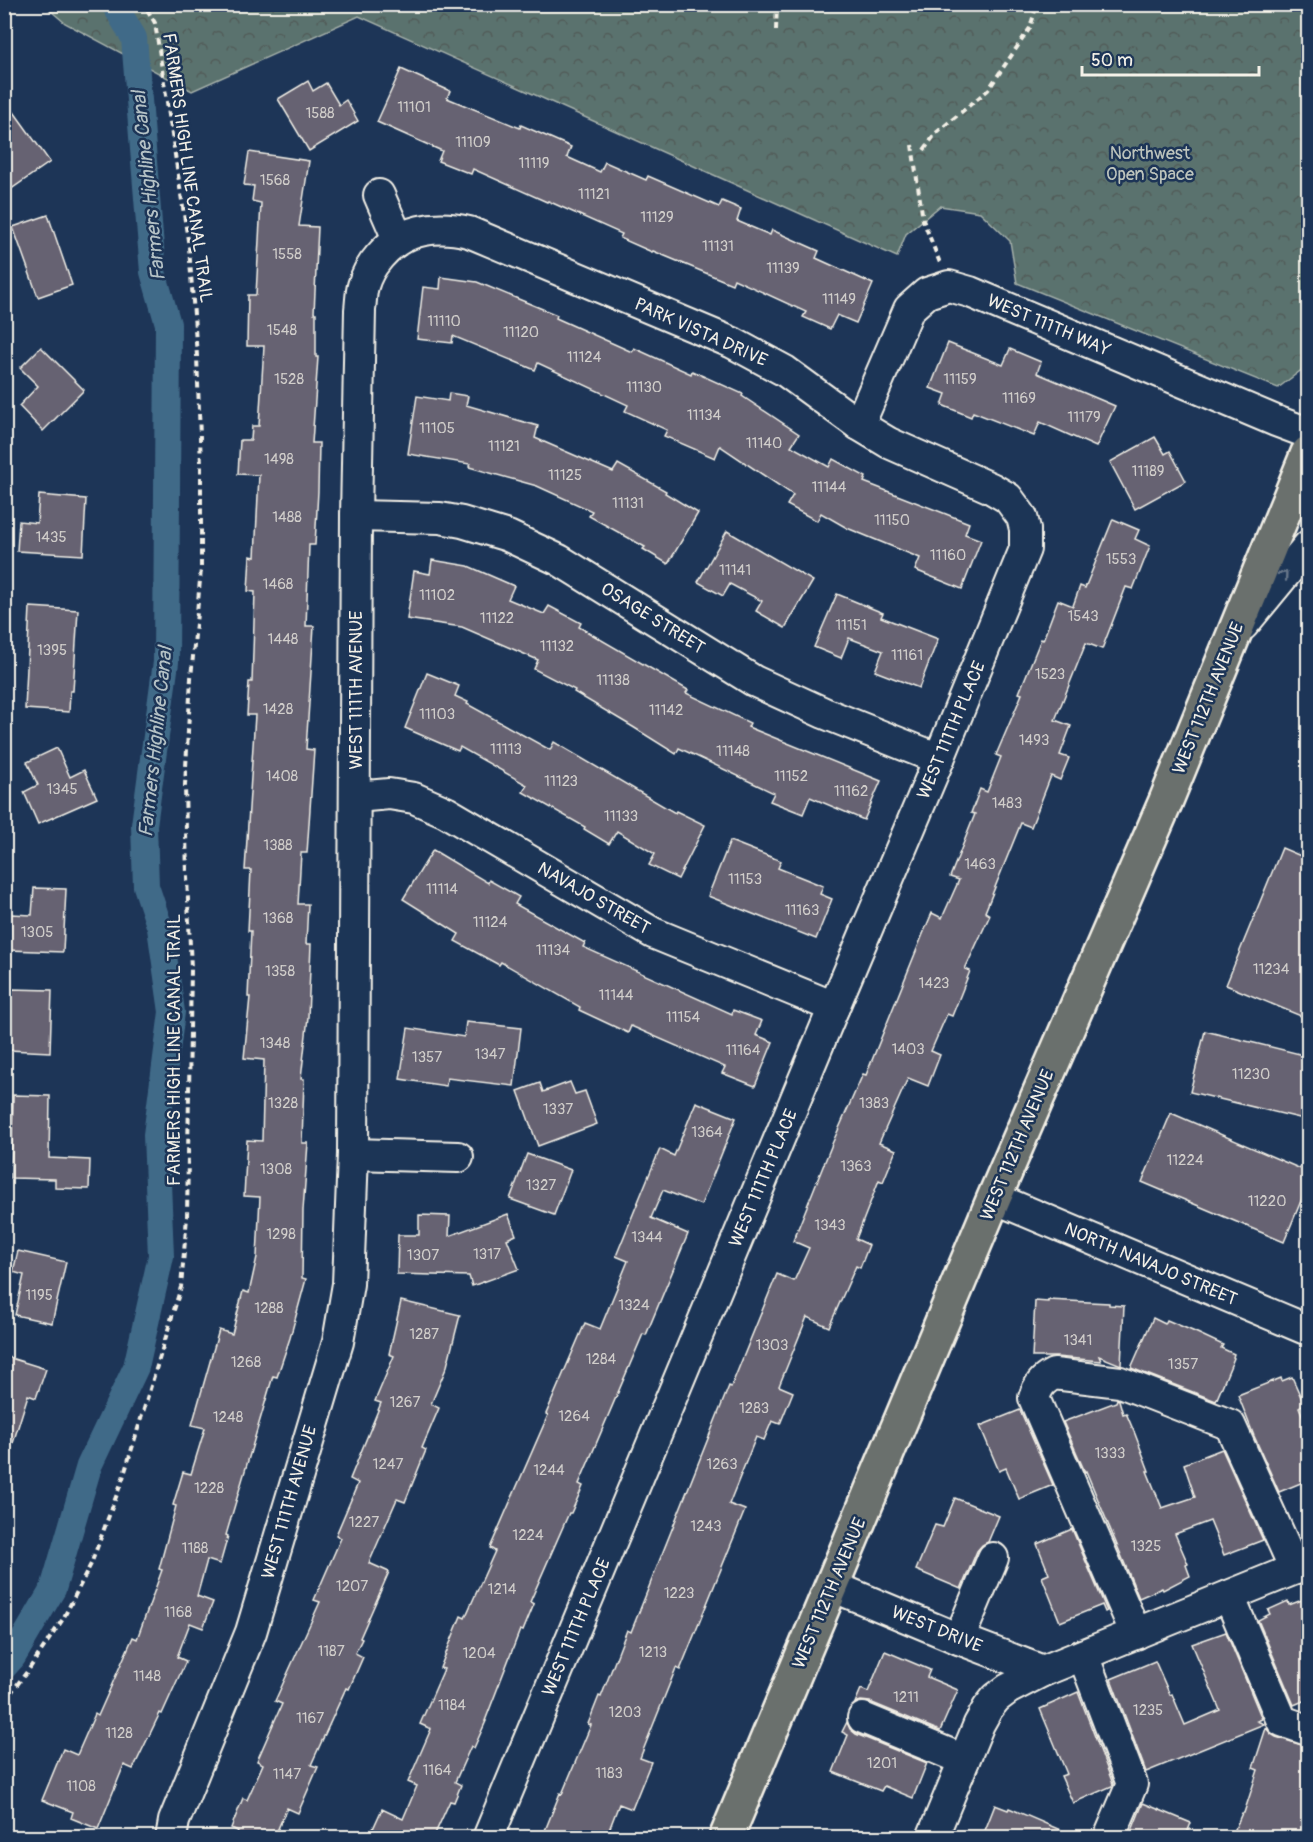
<svg xmlns="http://www.w3.org/2000/svg" width="1313" height="1842" viewBox="0 0 1313 1842" font-family="Pangolin,sans-serif">
  <style>
    .forest { fill: url(#forest-crowns); stroke: #a7b2ab; stroke-width: 1.5 }
    .lines { fill: none; stroke-linecap: round; stroke-linejoin: round }
    .canal { stroke: #406a88; stroke-width: 26 }
    .building { fill: #666272; stroke: #f4f1e8; stroke-width: 1.5 }
    .minor-casing { stroke: #f4f1e8; stroke-width: 34 }
    .major-casing { stroke: #f4f1e8; stroke-width: 38 }
    .path { stroke: #f4f1e8; stroke-width: 4; stroke-dasharray: 6 4.5; stroke-linecap: butt }
    .minor { stroke: #1d3557; stroke-width: 30 }
    .major { stroke: #6b706d; stroke-width: 33 }
    .oneway { stroke: #68778a }
    .labels { text-anchor: middle; stroke-width: 5; stroke-linejoin: round; paint-order: stroke }
    .number-label { font-size: 15px; fill: #d0cdca }
    .park-label { font-size: 18px; fill: #bec5bd; stroke: #1d3557 }
    .street-label { font-size: 18px; fill: #f4f1e8; stroke: #1d3557 }
    .water-label { font-size: 20px; font-style: italic; fill: #b5c2c6; stroke: #1d3557 }
  </style>
  <defs>
    <pattern id="forest-crowns" width="20" height="18" patternUnits="userSpaceOnUse" patternTransform="scale(1.5)"><rect width="20" height="18" fill="#5a726e"/><path d="M2 6a3 3 0 1 1 6 0M12 15a3 3 0 1 1 6 0" fill="none" stroke="#515b58"/></pattern>
  </defs>
  <rect width="100%" height="100%" fill="#1d3557"/>
  <filter id="ink" filterUnits="userSpaceOnUse"><feTurbulence type="fractalNoise" baseFrequency=".0167" numOctaves="2"/><feDisplacementMap in="SourceGraphic" scale="12" xChannelSelector="R" yChannelSelector="G"/><feConvolveMatrix kernelMatrix="1 2 1 2 8 2 1 2 1" color-interpolation-filters="sRGB"/></filter>
  <g filter="url(#ink)">
    <path class="forest" d="M44 5H1308V358L1304 368 1278 388 1017 283 1010 241 980 212 940 206 906 234 897 257 359 16 192 91 65 23Z"/>
    <g class="lines">
      <path class="canal" d="M4 1667 13 1657 53 1589 89 1466 136 1367 161 1256 156 1135 172 1012 160 928 146 886 144 825 166 662 168 324 153 272 134 38 114 4"/>
    </g>
    <g class="building">
      <path d="M401 69 450 91 447 98 520 128 521 125 571 147 567 157 600 172 605 162 646 180 648 176 719 207 722 201 741 209 737 221 770 235 772 230 819 251 816 258 873 284 856 323 837 315 830 329 803 317 806 312 734 279 732 284 653 251 652 252 620 238 622 234 548 201 547 202 473 169 471 174 438 161 442 151 377 122Z"/>
      <path d="M308 81 313 91 326 83 339 105 346 100 358 121 309 151 278 99Z"/>
      <path d="M4 98 50 162 4 194Z"/>
      <path d="M249 152 309 161 299 226 318 227 314 313H316V357H318L312 443H319L318 491 315 545H309L306 626H314L306 749 314 750 307 853H301L298 904H308L306 944H311L308 1017 301 1079H304L302 1143H308L303 1210 302 1278 306 1279 290 1338 277 1377 273 1376 226 1535 228 1536 220 1564 207 1560 197 1596 213 1602 203 1628 190 1623 177 1657 186 1661 162 1714 160 1713 133 1769 124 1765 98 1829 71 1818 73 1812 42 1800 63 1749 77 1755 95 1714 98 1716 133 1637 137 1639 162 1570 159 1569 176 1506 173 1505 183 1472 191 1474 205 1428 192 1425 219 1330 232 1334 243 1291 249 1293 257 1257 260 1197 244 1196 247 1140 262 1141 264 1060 244 1058 250 997H248L251 931H248L251 870H245L255 715H247L249 682H252L255 592 248 591 250 556 255 557 259 475 238 474 240 440H251L252 426H259L264 346H247L248 295H256L261 203 252 201 254 186 244 185Z"/>
      <path d="M48 215 72 285 38 297 13 227Z"/>
      <path d="M441 277 477 282 557 315 556 318 632 352 634 348 691 374 692 371 743 394 742 396 799 434 791 446 829 467 833 459 866 477 864 482 969 523 965 534 981 540 962 589 915 570 920 558 847 528 821 513 817 521 787 505 793 495 720 446 715 458 664 436 667 430 625 411 628 405 538 363 535 370 453 336 452 343 417 339 423 287 440 289Z"/>
      <path d="M948 343 1003 365 1010 349 1041 362 1037 373 1115 406 1096 447 1040 422 1034 436 973 412 971 417 942 405 946 394 930 388Z"/>
      <path d="M41 347 84 390 43 431 19 406 38 386 20 368Z"/>
      <path d="M449 393 468 396 466 405 538 426 535 438 613 472 618 464 666 491 665 493 698 513 668 564 643 549 645 547 589 516 592 511 537 486 469 467 470 464 408 454 417 396 448 401Z"/>
      <path d="M1155 437 1165 454 1170 451 1186 481 1135 509 1110 462Z"/>
      <path d="M39 495 86 499 83 555 17 551 19 521 37 523Z"/>
      <path d="M1113 519 1139 530 1135 539 1150 546 1133 589 1126 587 1102 649 1086 643 1055 720 1071 726 1060 755 1069 758 1060 780 1051 776 1031 827 1021 823 985 912 990 915 965 969 970 971 952 1016 947 1014 931 1051 940 1055 928 1086 908 1078 879 1143 896 1150 883 1182 879 1180 856 1239 869 1245 860 1268 856 1266 829 1327 807 1317 779 1386 793 1392 780 1424 772 1421 764 1440 756 1437 729 1504 745 1510 680 1670 676 1668 640 1758 651 1762 632 1809 619 1804 606 1838H542L560 1793 562 1794 591 1725 588 1724 599 1696 601 1697 627 1630 631 1632 729 1386 731 1387 777 1274 794 1281 809 1248 793 1241 832 1144 863 1074 866 1075 923 934 932 913 942 918 959 880 950 877 975 814 971 813 980 789 987 792 1001 757 996 755 1022 694 1019 693 1041 639 1043 640 1058 600 1073 606 1080 586 1085 588Z"/>
      <path d="M727 531 813 581 785 628 756 611 762 601 730 584 723 596 698 582Z"/>
      <path d="M432 560 468 566 514 586 508 599 544 614 549 606 581 623 579 627 688 690 686 693 750 723 748 727 881 781 864 820 810 797 803 814 770 801 774 793 679 748 676 754 633 727 574 692 575 690 534 669 538 660 462 627 407 619 414 571 430 574Z"/>
      <path d="M837 594 883 613 881 617 938 639 919 688 875 671 883 651 849 638 841 658 814 647Z"/>
      <path d="M30 607 78 610 73 691H70L69 712 25 709Z"/>
      <path d="M427 673 459 686 455 696 468 702 467 704 550 750 554 742 675 813 676 811 705 825 678 879 649 865 655 854 617 831 609 844 584 829 585 827 523 792 527 785 460 747 458 751 405 728Z"/>
      <path d="M57 748 70 777 84 770 97 798 38 824 24 792 38 785 27 762Z"/>
      <path d="M730 841 781 861 778 868 823 886 820 894 832 899 816 939 708 896Z"/>
      <path d="M1282 848 1308 859V1019L1226 985Z"/>
      <path d="M433 850 488 883 489 880 519 897 515 904 585 943 583 947 732 1014 733 1010 762 1021 756 1035 773 1042 755 1086 722 1073 725 1067 631 1026 628 1033 579 1010 580 1007 501 962 499 965 455 941 459 934 403 899Z"/>
      <path d="M34 888 66 889 63 952 9 950 11 914 32 915Z"/>
      <path d="M10 989 52 990 50 1052 8 1050Z"/>
      <path d="M466 1022 521 1028 514 1086 447 1078 446 1086 400 1079 408 1028 464 1037Z"/>
      <path d="M1205 1031 1308 1056V1120L1190 1092Z"/>
      <path d="M570 1082 575 1094 585 1091 597 1124 538 1146 518 1091 540 1083 543 1092Z"/>
      <path d="M13 1095 50 1096 49 1158 90 1160 89 1189 55 1188V1179L11 1178Z"/>
      <path d="M696 1102 736 1118 701 1205 663 1190 651 1218 688 1234 646 1335 643 1334 579 1484 583 1486 571 1513H569L530 1602 534 1604 523 1631 520 1630 485 1721H486L474 1748 471 1746 455 1782 461 1785 454 1802 450 1801 435 1834 443 1838H387L372 1831 382 1809 403 1819 417 1786 408 1782 431 1729 420 1724 444 1669 440 1668 461 1616 465 1618 495 1551 490 1548 548 1415 546 1414 585 1323 600 1329 628 1261 616 1256 649 1175 660 1149 674 1156Z"/>
      <path d="M1171 1113 1308 1172V1184L1284 1242 1142 1182Z"/>
      <path d="M527 1154 571 1170 554 1215 510 1199Z"/>
      <path d="M508 1214 516 1235 507 1239 519 1269 472 1286 469 1276 397 1274 398 1235H419V1215L450 1216 449 1236Z"/>
      <path d="M18 1251 66 1262 52 1323 15 1315 24 1275 13 1272Z"/>
      <path d="M1048 1300 1109 1303V1305L1124 1306 1121 1365 1099 1356 1101 1361 1056 1357H1032L1035 1301 1048 1302Z"/>
      <path d="M401 1301 460 1315 447 1366 431 1404 439 1408 422 1448 426 1450 405 1502 397 1499 369 1563 389 1572 360 1638 362 1639 355 1653 363 1657 349 1689 346 1688 311 1765 318 1767 298 1813 287 1808 274 1838H235L238 1831 231 1828 243 1798 247 1800 263 1764 257 1761 282 1704 275 1701 320 1602 314 1600 341 1538 336 1535 358 1483 350 1479 381 1403 375 1401 394 1356 389 1354Z"/>
      <path d="M1153 1318 1165 1324 1167 1320 1195 1332 1223 1345 1221 1348 1234 1354 1233 1357 1234 1358 1216 1401 1131 1368Z"/>
      <path d="M4 1356 46 1369 36 1398 28 1395 9 1456H4Z"/>
      <path d="M1292 1377 1304 1404 1299 1407 1308 1429V1480L1279 1492 1254 1436 1238 1395 1281 1378 1282 1381Z"/>
      <path d="M1117 1399 1119 1400 1123 1414 1126 1413 1135 1434 1149 1471H1147L1162 1508 1195 1497 1184 1464 1222 1449 1263 1540 1224 1555 1210 1521 1175 1534 1188 1564 1186 1565 1190 1576 1163 1590 1162 1588 1139 1598 1086 1471 1085 1472 1063 1422 1116 1402Z"/>
      <path d="M1020 1410 1053 1485 1019 1499 1006 1468 999 1471 980 1426Z"/>
      <path d="M955 1498 999 1516 988 1542 982 1545 977 1551 961 1589 916 1570 935 1525 943 1527Z"/>
      <path d="M1072 1529 1107 1611 1105 1612 1102 1605 1060 1622 1042 1577 1049 1574 1037 1544Z"/>
      <path d="M1302 1600 1308 1614V1699L1294 1705 1258 1620 1270 1614 1268 1610 1288 1601 1289 1605Z"/>
      <path d="M1226 1632 1262 1719 1257 1721 1264 1724 1146 1772 1111 1679 1155 1661 1170 1695 1172 1694 1185 1725 1220 1710 1192 1644Z"/>
      <path d="M885 1651 930 1670 927 1677 958 1690 940 1731 870 1702 861 1701 855 1703 861 1689 868 1692Z"/>
      <path d="M1078 1692 1113 1784 1112 1786 1073 1803 1061 1776 1067 1774 1040 1709Z"/>
      <path d="M847 1722 850 1729 856 1734 927 1763 913 1798 884 1786 881 1791 833 1772 848 1735 842 1732Z"/>
      <path d="M1266 1728 1271 1734 1276 1737 1308 1747V1817L1298 1838H1231L1242 1813H1244L1258 1770 1253 1768Z"/>
      <path d="M1143 1803 1191 1823 1185 1838H1129Z"/>
      <path d="M995 1805 1008 1810 1009 1808 1079 1838H982Z"/>
    </g>
    <g class="lines">
      <defs>
        <g id="minor">
          <path d="M379 195 398 239"/>
          <path d="M859 425 909 309 927 293 949 286 970 292 1276 421 1308 433"/>
          <path d="M356 516 440 518 462 522 508 536 559 560 754 681 824 713 939 759"/>
          <path d="M1243 625 1308 546"/>
          <path d="M356 797 389 794 414 798 446 812 653 933 834 1007"/>
          <path d="M353 1154 458 1157"/>
          <path d="M994 1198 1308 1330"/>
          <path d="M832 1586 959 1639 1043 1671"/>
          <path d="M1229 1596 1282 1721 1308 1730"/>
          <path d="M1136 1634 1034 1398C1038 1386 1042 1380 1054 1374L1120 1382 1230 1425 1295 1569"/>
          <path d="M959 1639 993 1558"/>
          <path d="M1083 1655 1132 1784 1109 1838"/>
          <path d="M863 1718 964 1760"/>
          <path d="M171 1838 174 1821 251 1632 338 1342 348 1284 353 1154 356 516 360 310C361 302 361 293 363 286 366 275 372 265 379 257 402 229 435 224 469 232L733 343 785 371 859 425 889 443 991 488 1008 498 1022 517 1025 529V549L939 759 834 1007 488 1838"/>
          <path d="M932 1838 979 1724 988 1708 996 1698 1008 1689 1043 1671 1295 1569 1308 1565"/>
        </g>
        <path id="major" d="M726 1838 994 1198 1165 803 1308 453"/>
      </defs>
      <use href="#minor" class="minor-casing"/>
      <use href="#major" class="major-casing"/>
      <g class="path">
        <path d="M736 4 745 6 748 4"/>
        <path d="M776 30 777 4"/>
        <path d="M912 145 923 220 940 263"/>
        <path d="M924 150 936 133 988 90 1030 28 1037 4"/>
        <path d="M4 1702 29 1669 63 1619 91 1564 123 1478 181 1287 187 1217 191 969 187 877 185 785 191 678 201 569V465L197 356 189 247 155 23 144 4"/>
        <path d="M4 1830 42 1838"/>
      </g>
      <use href="#minor" class="minor"/>
      <use href="#major" class="major"/>
    </g>
    <defs><path id="oneway-chevron" d="M-2-3.5L2.5 0L-2 3.5" fill="none" stroke-width="1.6" stroke-linecap="round" stroke-linejoin="round" transform="scale(1.5)"/></defs>
    <use class="oneway" href="#oneway-chevron" transform="translate(1284 575) rotate(-50)"/>
  </g>
  <g class="labels">
    <g class="number-label">
      <text x="414" y="112">11101</text>
      <text x="320" y="118">1588</text>
      <text x="473" y="147">11109</text>
      <text x="534" y="168">11119</text>
      <text x="275" y="185">1568</text>
      <text x="594" y="199">11121</text>
      <text x="657" y="222">11129</text>
      <text x="718" y="251">11131</text>
      <text x="287" y="259">1558</text>
      <text x="783" y="273">11139</text>
      <text x="839" y="304">11149</text>
      <text x="444" y="326">11110</text>
      <text x="282" y="335">1548</text>
      <text x="521" y="337">11120</text>
      <text x="584" y="362">11124</text>
      <text x="289" y="384">1528</text>
      <text x="960" y="384">11159</text>
      <text x="644" y="392">11130</text>
      <text x="1019" y="403">11169</text>
      <text x="704" y="420">11134</text>
      <text x="1084" y="422">11179</text>
      <text x="437" y="433">11105</text>
      <text x="764" y="448">11140</text>
      <text x="504" y="451">11121</text>
      <text x="279" y="464">1498</text>
      <text x="1148" y="476">11189</text>
      <text x="565" y="480">11125</text>
      <text x="829" y="492">11144</text>
      <text x="628" y="508">11131</text>
      <text x="287" y="522">1488</text>
      <text x="892" y="525">11150</text>
      <text x="51" y="542">1435</text>
      <text x="948" y="560">11160</text>
      <text x="1121" y="564">1553</text>
      <text x="735" y="575">11141</text>
      <text x="278" y="589">1468</text>
      <text x="437" y="600">11102</text>
      <text x="1083" y="621">1543</text>
      <text x="497" y="623">11122</text>
      <text x="851" y="630">11151</text>
      <text x="283" y="644">1448</text>
      <text x="557" y="651">11132</text>
      <text x="52" y="655">1395</text>
      <text x="907" y="660">11161</text>
      <text x="1050" y="679">1523</text>
      <text x="613" y="685">11138</text>
      <text x="278" y="714">1428</text>
      <text x="666" y="715">11142</text>
      <text x="437" y="719">11103</text>
      <text x="1034" y="745">1493</text>
      <text x="506" y="754">11113</text>
      <text x="733" y="756">11148</text>
      <text x="282" y="781">1408</text>
      <text x="791" y="781">11152</text>
      <text x="561" y="786">11123</text>
      <text x="62" y="794">1345</text>
      <text x="851" y="796">11162</text>
      <text x="1007" y="808">1483</text>
      <text x="621" y="821">11133</text>
      <text x="278" y="850">1388</text>
      <text x="980" y="869">1463</text>
      <text x="745" y="884">11153</text>
      <text x="442" y="894">11114</text>
      <text x="802" y="915">11163</text>
      <text x="278" y="923">1368</text>
      <text x="490" y="927">11124</text>
      <text x="37" y="937">1305</text>
      <text x="553" y="955">11134</text>
      <text x="1271" y="974">11234</text>
      <text x="280" y="976">1358</text>
      <text x="934" y="988">1423</text>
      <text x="616" y="1000">11144</text>
      <text x="683" y="1022">11154</text>
      <text x="275" y="1048">1348</text>
      <text x="908" y="1054">1403</text>
      <text x="743" y="1055">11164</text>
      <text x="490" y="1059">1347</text>
      <text x="427" y="1062">1357</text>
      <text x="1251" y="1079">11230</text>
      <text x="283" y="1108">1328</text>
      <text x="874" y="1108">1383</text>
      <text x="558" y="1114">1337</text>
      <text x="707" y="1137">1364</text>
      <text x="1185" y="1165">11224</text>
      <text x="856" y="1171">1363</text>
      <text x="276" y="1174">1308</text>
      <text x="541" y="1190">1327</text>
      <text x="1267" y="1206">11220</text>
      <text x="830" y="1230">1343</text>
      <text x="281" y="1239">1298</text>
      <text x="647" y="1242">1344</text>
      <text x="487" y="1259">1317</text>
      <text x="423" y="1260">1307</text>
      <text x="39" y="1300">1195</text>
      <text x="634" y="1310">1324</text>
      <text x="269" y="1313">1288</text>
      <text x="424" y="1339">1287</text>
      <text x="1078" y="1345">1341</text>
      <text x="772" y="1350">1303</text>
      <text x="601" y="1364">1284</text>
      <text x="246" y="1367">1268</text>
      <text x="1183" y="1369">1357</text>
      <text x="405" y="1407">1267</text>
      <text x="754" y="1413">1283</text>
      <text x="574" y="1421">1264</text>
      <text x="228" y="1422">1248</text>
      <text x="1110" y="1458">1333</text>
      <text x="388" y="1469">1247</text>
      <text x="722" y="1469">1263</text>
      <text x="549" y="1475">1244</text>
      <text x="209" y="1493">1228</text>
      <text x="364" y="1527">1227</text>
      <text x="706" y="1531">1243</text>
      <text x="528" y="1540">1224</text>
      <text x="1146" y="1551">1325</text>
      <text x="195" y="1553">1188</text>
      <text x="352" y="1591">1207</text>
      <text x="502" y="1594">1214</text>
      <text x="679" y="1598">1223</text>
      <text x="178" y="1617">1168</text>
      <text x="331" y="1656">1187</text>
      <text x="653" y="1657">1213</text>
      <text x="479" y="1658">1204</text>
      <text x="147" y="1681">1148</text>
      <text x="906" y="1702">1211</text>
      <text x="452" y="1710">1184</text>
      <text x="1148" y="1715">1235</text>
      <text x="625" y="1717">1203</text>
      <text x="310" y="1723">1167</text>
      <text x="119" y="1738">1128</text>
      <text x="882" y="1768">1201</text>
      <text x="437" y="1775">1164</text>
      <text x="609" y="1778">1183</text>
      <text x="287" y="1779">1147</text>
      <text x="81" y="1791">1108</text>
    </g>
    <g class="park-label">
      <text x="1150" y="159">Northwest<tspan x="1150" dy="21">Open Space</tspan></text>
    </g>
    <g class="street-label">
      <text transform="translate(188 168) rotate(82)" y="6">FARMERS HIGH LINE CANAL TRAIL</text>
      <text transform="translate(1049 325) rotate(23)" y="6">WEST 111TH WAY</text>
      <text transform="translate(701 332) rotate(24)" y="6">PARK VISTA DRIVE</text>
      <text transform="translate(653 618) rotate(32)" y="6">OSAGE STREET</text>
      <text transform="translate(356 690) rotate(-90)" y="6">WEST 111TH AVENUE</text>
      <text transform="translate(1208 698) rotate(-68)" y="6">WEST 112TH AVENUE</text>
      <text transform="translate(951 730) rotate(-67)" y="6">WEST 111TH PLACE</text>
      <text transform="translate(594 898) rotate(30)" y="6">NAVAJO STREET</text>
      <text transform="translate(174 1050) rotate(-90)" y="6">FARMERS HIGH LINE CANAL TRAIL</text>
      <text transform="translate(1017 1145) rotate(-67)" y="6">WEST 112TH AVENUE</text>
      <text transform="translate(763 1178) rotate(-67)" y="6">WEST 111TH PLACE</text>
      <text transform="translate(1151 1264) rotate(23)" y="6">NORTH NAVAJO STREET</text>
      <text transform="translate(289 1502) rotate(-74)" y="6">WEST 111TH AVENUE</text>
      <text transform="translate(829 1593) rotate(-67)" y="6">WEST 112TH AVENUE</text>
      <text transform="translate(576 1627) rotate(-67)" y="6">WEST 111TH PLACE</text>
      <text transform="translate(937 1629) rotate(22)" y="6">WEST DRIVE</text>
    </g>
    <g class="water-label">
      <text transform="translate(148 186) rotate(-96)" y="7">Farmers Highline Canal</text>
      <text transform="translate(155 742) rotate(-84)" y="7">Farmers Highline Canal</text>
    </g>
  </g>
  <rect width="1313" height="1842" fill="none" stroke="#1d3557" stroke-width="24"/>
  <rect x="12" y="12" width="1289" height="1818" fill="none" stroke="#f4f1e8" stroke-width="2" filter="url(#ink)"/>
  <path d="M1082 66v9h177v-9" fill="none" stroke="#f4f1e8" stroke-width="3"/>
  <text x="1091" y="66" font-size="18" fill="#f4f1e8" stroke="#1d3557" stroke-width="4.5" paint-order="stroke">50 m</text>
</svg>
